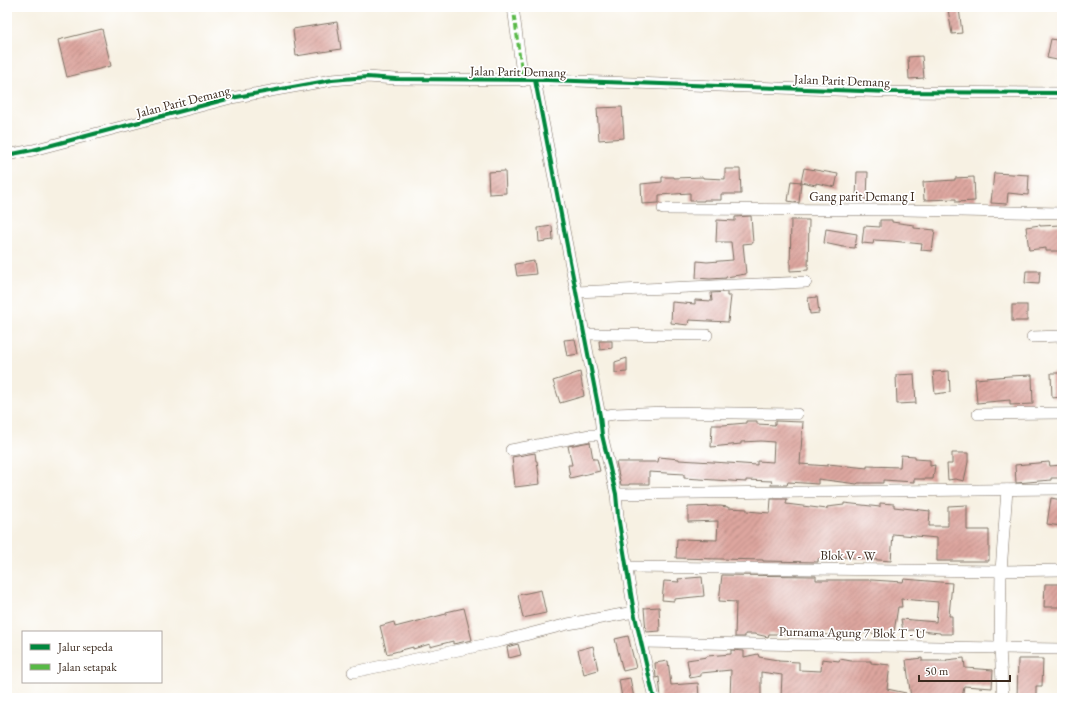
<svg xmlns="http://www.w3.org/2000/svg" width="1069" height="705" viewBox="0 0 1069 705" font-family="'EB Garamond',serif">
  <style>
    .building { fill: url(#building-hatch) }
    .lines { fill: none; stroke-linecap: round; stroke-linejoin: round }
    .minor-casing { stroke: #7d7063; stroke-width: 12 }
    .minor { stroke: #fff; stroke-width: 11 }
    .quiet { stroke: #58b947; stroke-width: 3; stroke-dasharray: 6 3; stroke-linecap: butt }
    .cycleway-casing { stroke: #fff; stroke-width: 6 }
    .cycleway { stroke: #00873e; stroke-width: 4 }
    .labels { text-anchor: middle; stroke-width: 3.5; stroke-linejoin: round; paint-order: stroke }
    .street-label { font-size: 13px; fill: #3b2a1e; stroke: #fff }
  </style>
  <defs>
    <pattern id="building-hatch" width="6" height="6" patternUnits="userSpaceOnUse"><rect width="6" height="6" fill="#dda69f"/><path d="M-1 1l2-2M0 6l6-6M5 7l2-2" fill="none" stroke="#b48781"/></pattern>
  </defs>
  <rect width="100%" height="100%" fill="#fff"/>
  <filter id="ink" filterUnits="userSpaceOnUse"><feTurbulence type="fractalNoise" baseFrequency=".025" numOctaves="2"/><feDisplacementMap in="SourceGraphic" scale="8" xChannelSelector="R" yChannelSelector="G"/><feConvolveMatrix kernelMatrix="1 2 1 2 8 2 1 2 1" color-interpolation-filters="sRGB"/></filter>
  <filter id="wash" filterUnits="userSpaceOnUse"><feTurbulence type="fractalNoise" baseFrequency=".012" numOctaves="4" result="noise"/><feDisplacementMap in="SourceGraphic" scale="16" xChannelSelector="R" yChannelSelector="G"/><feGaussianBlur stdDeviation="0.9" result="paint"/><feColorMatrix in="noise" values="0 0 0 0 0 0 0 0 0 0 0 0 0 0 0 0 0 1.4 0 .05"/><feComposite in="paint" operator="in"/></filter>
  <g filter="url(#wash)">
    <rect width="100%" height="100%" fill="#f7f1e3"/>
    <g id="blocks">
      <g class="building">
        <path d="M959 8 962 33 952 34 948 9Z"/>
        <path d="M337 22 341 49 296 56 293 29Z"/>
        <path d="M102 29 111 66 67 77 58 40Z"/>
        <path d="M1051 39 1062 41V61L1047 58Z"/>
        <path d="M922 56 924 78 909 79 908 57Z"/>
        <path d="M622 107 624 138 599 140 597 108Z"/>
        <path d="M804 168 838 174 835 187 816 183V185L801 182Z"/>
        <path d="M725 169H740L741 194H721V200H704V201H690V193L659 195V203L642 204 641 184 662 182V177H674V178L703 177V178L725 179Z"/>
        <path d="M505 171 506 193 489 194 488 172Z"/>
        <path d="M857 172H868L867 199H856Z"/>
        <path d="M994 173 1029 175 1028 195 1008 193 1007 204 991 203Z"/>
        <path d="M974 177 975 201 956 202V199L924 200 923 182 955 180V178Z"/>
        <path d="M791 181 801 182 799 203 788 201Z"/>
        <path d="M751 216 753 243 743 244 746 274 726 277V278L710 279 696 278 697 261 707 262 733 260 731 242H716L717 220 735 221V217Z"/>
        <path d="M791 220H809L808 270 790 271Z"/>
        <path d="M880 220H892V222L914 225V228L935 230 932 251 921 250 922 244 892 241 874 240 873 244 862 243 864 226 880 227Z"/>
        <path d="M1040 225V226L1061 225 1062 251H1046V248L1029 250 1026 227Z"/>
        <path d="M552 226 553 240 539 242 538 228Z"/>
        <path d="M826 229 857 234 855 248 843 247 824 243Z"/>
        <path d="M534 261 536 274 517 276 515 264Z"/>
        <path d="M1026 271H1040L1039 284 1025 283Z"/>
        <path d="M727 292V296H731L728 322 689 320 688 325 671 323 672 302 695 304V300L712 301 711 293Z"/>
        <path d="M817 297 819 313 810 314 808 298Z"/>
        <rect x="1012" y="305" width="15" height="16"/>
        <path d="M575 339 578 354 567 356 564 340Z"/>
        <path d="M599 341H612V348L600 350Z"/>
        <path d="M627 358V372L615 373V362Z"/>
        <path d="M949 371 950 392 935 394 933 372Z"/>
        <path d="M580 372 584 396 560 403 553 381Z"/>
        <path d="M1051 373H1062V397L1052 398Z"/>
        <path d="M914 374 916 403 897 404 896 375Z"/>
        <path d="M1032 375 1033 404 1010 405V400L977 403 975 379 1009 376Z"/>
        <path d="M746 421H757V424L775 425V421L803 422 800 464 828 466V464L867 468V466L900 467 901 455 915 456V459L930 460V466L935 465 933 479H914V482L883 480V483H858L857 484 818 479V484L788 482 787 485H771L772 481 746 480V482L684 478V474L649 472V484H629V485H621L616 462H658L659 457 679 459V460L713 462 757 465V461L773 462 774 442 761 441 741 442V444L711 447 712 425H723L746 423Z"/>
        <path d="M590 442 593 459H597L600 471 570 478 568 465H572L568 446Z"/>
        <path d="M535 453 536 461H537L540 484 515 487 512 457Z"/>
        <path d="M952 453H968V462L964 481 955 479 948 480 947 464H952Z"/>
        <path d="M1049 462 1050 466 1062 465V478H1051V480L1016 483 1015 465Z"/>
        <path d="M1051 498 1062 500V515L1061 526 1047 524Z"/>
        <path d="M771 499H787L786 504 827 509V507L844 505V503L880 507V503L894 504V507L930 511 929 526H948V506L967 505V530H989V561H937V538L893 534 891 561 844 557V558L818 559V562L763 561V560L676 558 677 539 717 540 718 521 688 522V507L720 506 728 507V508L747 509V511L770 513Z"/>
        <path d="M722 575 816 576V580H872L903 582 904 579 952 583 949 616H952V634H940V633L912 630 903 631 901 619 936 622 938 602 901 599 902 607H898L894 632H885V634L862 633V635L852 636 807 634V636L790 634H769L768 637 755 634H745V637H735L736 602 719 601Z"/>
        <path d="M702 577 704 596 674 599V601L662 600 664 581 679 582 678 579Z"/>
        <path d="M1045 584H1062V607H1044Z"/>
        <path d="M541 590 546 613 523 618 518 595Z"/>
        <path d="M659 607 660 631 646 632 644 608Z"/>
        <path d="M464 608 472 640 453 644V641L430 647V644L413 649V647L387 654 380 626 394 622 395 627 446 614V612Z"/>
        <path d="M628 636 636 668 623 671 615 639Z"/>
        <path d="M518 644 521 655 509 658 507 647Z"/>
        <path d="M593 646 598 670 584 674 578 650Z"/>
        <path d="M731 650 744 651V657L758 654 759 657 778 660V661L799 662V670L821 671 822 659 839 661 840 659 851 661H871V663L890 665 887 689 906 693V698H781L782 675 761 672V698H730L731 670 701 673V676L690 678 687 660 707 657V656L731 654Z"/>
        <path d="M922 658V661H947L946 660 964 658 965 668 993 670 992 688 964 686 962 698H911L906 660Z"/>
        <path d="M1018 659H1043L1042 686H1036V698H1017Z"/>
        <path d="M668 661 671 685 698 683 699 698H661L659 677 656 678 655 663Z"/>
        <path d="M630 678 634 698H622L619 680Z"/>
      </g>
    </g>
  </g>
  <g filter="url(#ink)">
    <use href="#blocks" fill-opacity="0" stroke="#7d7063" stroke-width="1"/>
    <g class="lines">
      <defs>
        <g id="minor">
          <path d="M513 7 523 81"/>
          <path d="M535 80 600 416 602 435 616 494 618 516 634 612 654 698"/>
          <path d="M7 155 33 150 231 98 332 80 367 77 396 79 547 80 890 92 1062 93"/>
          <path d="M663 209 905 210 1062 213"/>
          <path d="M576 292 806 282"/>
          <path d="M584 334 707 335"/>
          <path d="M1032 337 1062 336"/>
          <path d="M978 414 1062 413"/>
          <path d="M600 416 615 414 666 412 797 414"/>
          <path d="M511 450 590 435H602"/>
          <path d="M616 494 1062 489"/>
          <path d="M626 567 1001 571 1062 570"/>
          <path d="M641 642 1000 648 1062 649"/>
          <path d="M353 672 502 641 568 624 634 612"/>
          <path d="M1003 698 1000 648 1001 571 1007 490"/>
        </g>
      </defs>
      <use href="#minor" class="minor-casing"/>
      <use href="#minor" class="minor"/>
      <path class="quiet" d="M513 7 523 81"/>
      <defs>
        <g id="cycleway">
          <path d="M535 80 600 416 602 435 616 494 618 516 634 612 654 698"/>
          <path d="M7 155 33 150 231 98 332 80 367 77 396 79 547 80 890 92 1062 93"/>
        </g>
      </defs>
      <use href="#cycleway" class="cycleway-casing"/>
      <use href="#cycleway" class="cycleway"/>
    </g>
  </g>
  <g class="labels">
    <g class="street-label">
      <text transform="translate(518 71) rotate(1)" y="5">Jalan Parit Demang</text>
      <text transform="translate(842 80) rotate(2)" y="5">Jalan Parit Demang</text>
      <text transform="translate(183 101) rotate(-14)" y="5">Jalan Parit Demang</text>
      <text x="862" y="201">Gang parit Demang I</text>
      <text transform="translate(848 555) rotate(1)" y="5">Blok V - W</text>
      <text transform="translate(852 632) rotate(1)" y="5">Purnama Agung 7 Blok T - U</text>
    </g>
  </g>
  <rect width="1069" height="705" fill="none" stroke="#fff" stroke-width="24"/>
  <rect x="22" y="631" width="140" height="52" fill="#ffffff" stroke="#b1aaa5"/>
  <rect x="30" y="644" width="20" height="6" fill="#00873e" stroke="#b1aaa5"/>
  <text x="58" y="651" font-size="12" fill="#3b2a1e">Jalur sepeda</text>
  <rect x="30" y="664" width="20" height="6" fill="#58b947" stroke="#b1aaa5"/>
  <text x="58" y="671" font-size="12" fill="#3b2a1e">Jalan setapak</text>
  <path d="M919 675v6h91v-6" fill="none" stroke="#3b2a1e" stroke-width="2"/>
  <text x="925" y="675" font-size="12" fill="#3b2a1e" stroke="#ffffff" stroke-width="3" paint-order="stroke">50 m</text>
</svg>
